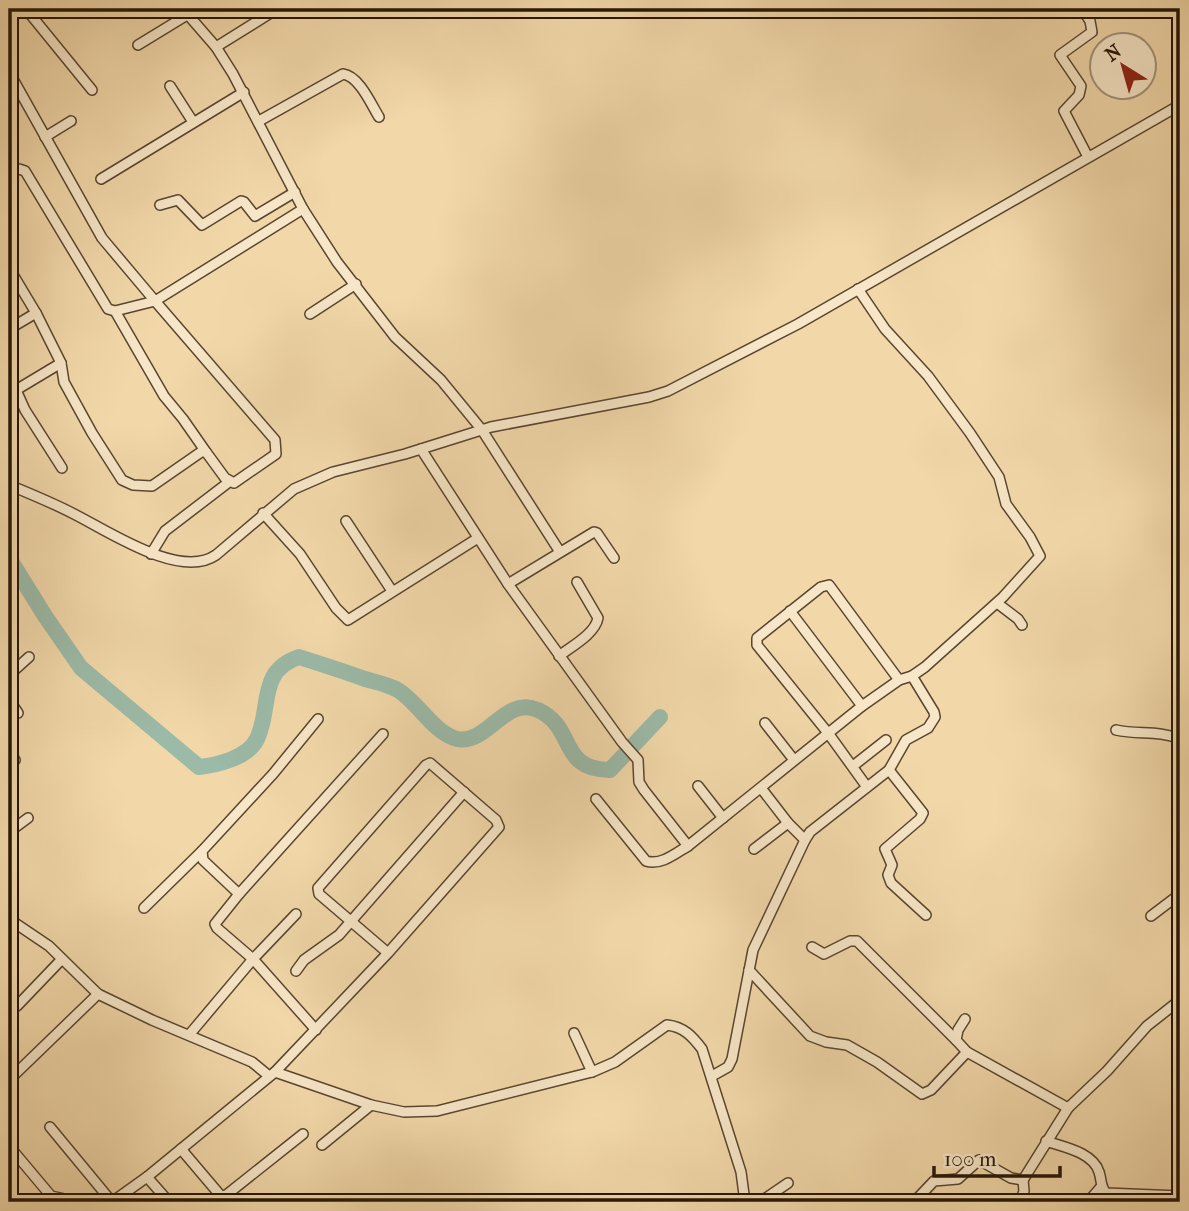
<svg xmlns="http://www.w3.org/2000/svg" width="1189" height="1211" viewBox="0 0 1189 1211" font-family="'IM FELL French Canon',serif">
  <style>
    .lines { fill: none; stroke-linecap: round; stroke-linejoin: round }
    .river { stroke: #9bbaa8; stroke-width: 16 }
    .minor-casing { stroke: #594630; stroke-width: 12 }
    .minor { stroke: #f7e6c7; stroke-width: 9 }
  </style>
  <rect width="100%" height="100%" fill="#f2d8a9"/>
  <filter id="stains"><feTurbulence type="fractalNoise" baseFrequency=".00286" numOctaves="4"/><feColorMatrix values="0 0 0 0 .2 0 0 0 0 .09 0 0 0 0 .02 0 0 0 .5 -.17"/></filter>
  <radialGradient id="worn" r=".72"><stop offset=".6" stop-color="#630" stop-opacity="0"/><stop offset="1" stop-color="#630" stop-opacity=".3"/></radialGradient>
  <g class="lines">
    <path class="river" d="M9 558 45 616 81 668 199 767C217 765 248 758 257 739 272 708 257 671 299 657 321 664 343 671 365 679 375 682 386 684 396 689 418 701 433 733 457 739 488 745 505 695 538 710 577 728 557 769 610 770L660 717"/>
    <defs>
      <g id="minor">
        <path d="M26 9 92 90"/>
        <path d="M183 9 216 47 233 74 303 209 337 262 395 337 441 380 482 430 560 552"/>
        <path d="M1082 9 1090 21 1092 32 1060 55 1081 86 1079 95 1064 111 1088 157"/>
        <path d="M138 45 197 9"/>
        <path d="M216 47 277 9"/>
        <path d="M9 72 102 238 155 301 303 209"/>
        <path d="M170 86 193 122"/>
        <path d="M259 121 343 74C359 76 371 104 379 117"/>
        <path d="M45 137 71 121"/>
        <path d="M9 174 19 169 25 171 108 309 115 311 155 301 275 440 276 454 234 483 225 478 206 452H201L152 486 133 485 122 480 92 433 64 382 61 363 36 313 9 268"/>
        <path d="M101 179 244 92"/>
        <path d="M160 205 178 200 202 225 241 201 244 202 255 216 295 192"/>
        <path d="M115 311 164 396 183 419 206 452"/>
        <path d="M310 314 356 284"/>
        <path d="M9 329 36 313"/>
        <path d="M61 363 16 390 25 410 62 468"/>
        <path d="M421 449 508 584 622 742 638 760 639 782 644 790 688 846 862 706 899 680 912 676 925 667 1003 597 1040 556 1030 537 1006 504 999 477 970 433 928 376 885 329 858 289"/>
        <path d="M9 485C31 494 53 503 74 514 108 531 180 580 216 555L294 489 333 472 405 454 491 427 649 397 668 391 798 324 1180 105"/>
        <path d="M263 513 300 554 336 608 348 620 478 538"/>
        <path d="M346 521 392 591"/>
        <path d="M151 554 165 531 229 482"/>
        <path d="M508 584 594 532 597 533 614 558"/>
        <path d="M997 603 1018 619 1022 625"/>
        <path d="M790 611 862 706"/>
        <path d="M559 656C572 646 595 634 598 618L577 582"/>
        <path d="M9 675 29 657"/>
        <path d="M9 700 18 713"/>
        <path d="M765 723 794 760"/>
        <path d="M1116 730C1139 735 1158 730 1180 739"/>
        <path d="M9 751 15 760"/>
        <path d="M853 766 886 740"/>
        <path d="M889 770 923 813 920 819 885 849 892 865 888 875 891 883 926 915"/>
        <path d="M698 786 723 818"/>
        <path d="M867 787 828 733 757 645V638L821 587 829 585 899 680"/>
        <path d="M761 788 788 823 805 840"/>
        <path d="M596 799 646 861C661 866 676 853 688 846"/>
        <path d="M9 832 28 818"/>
        <path d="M754 849 788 823"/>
        <path d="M239 894 203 860 202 851 273 774 318 719"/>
        <path d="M144 908 202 851"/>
        <path d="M1151 916 1180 894"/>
        <path d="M9 919 49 946 98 994 152 1020 252 1062 269 1076"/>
        <path d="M812 947 824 954 850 941H857L956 1040"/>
        <path d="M749 970 810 1036 826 1042 847 1045 877 1062 922 1094 931 1090 967 1052"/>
        <path d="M296 971 304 960 339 935 464 792"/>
        <path d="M17 1006 62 959"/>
        <path d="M965 1019 958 1030 956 1040 967 1052 1068 1108"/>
        <path d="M316 1030 253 959 217 928 215 924 239 894 383 734"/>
        <path d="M574 1033 592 1072"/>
        <path d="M189 1035 253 959 296 914"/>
        <path d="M275 1072 388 953 499 827 496 820 430 763 426 765 318 888 319 894 388 953"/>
        <path d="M712 1076 728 1067 732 1059 753 950 805 840 810 832 889 770 906 740 928 728 935 717 934 712 912 676"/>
        <path d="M9 1080 98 994"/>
        <path d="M50 1127 112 1202 147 1177 275 1072 371 1105 404 1112 437 1111 592 1072 615 1062 667 1025C684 1027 692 1036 702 1049L741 1172 745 1202"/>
        <path d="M1046 1141C1063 1147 1093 1152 1099 1172 1102 1181 1100 1186 1106 1193L1180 1196"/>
        <path d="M322 1145 371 1105"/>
        <path d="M9 1146 51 1196 78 1202"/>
        <path d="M181 1149 220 1195 225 1196 303 1134"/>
        <path d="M147 1177 169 1202"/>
        <path d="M760 1202 788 1183"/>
        <path d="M914 1202 934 1181 958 1179 979 1160 1011 1178 1023 1180 1068 1108 1107 1071 1147 1026 1180 1000"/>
        <path d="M1020 1202 1024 1191 1023 1180"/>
        <path d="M1088 1202 1101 1187"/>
      </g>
    </defs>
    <use href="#minor" class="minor-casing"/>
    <use href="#minor" class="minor"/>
  </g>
  <rect width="1189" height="1211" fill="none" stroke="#f2d8a9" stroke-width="35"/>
  <rect x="10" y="10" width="1168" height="1190" fill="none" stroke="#261607" stroke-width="3.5"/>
  <rect x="18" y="18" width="1154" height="1176" fill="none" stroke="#261607" stroke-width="2"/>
  <g transform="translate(1123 66) rotate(323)"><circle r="33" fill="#f7e6c7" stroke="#a3937a" stroke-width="2"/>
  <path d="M0-5L12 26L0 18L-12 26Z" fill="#8f2418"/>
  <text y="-10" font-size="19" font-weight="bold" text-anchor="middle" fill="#261607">N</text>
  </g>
  <path d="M934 1166v10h126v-10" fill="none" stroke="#261607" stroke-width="3.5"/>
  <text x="944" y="1166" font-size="21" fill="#261607" stroke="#f7e6c7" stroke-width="5" paint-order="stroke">100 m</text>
  <rect width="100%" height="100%" filter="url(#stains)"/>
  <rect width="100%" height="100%" fill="url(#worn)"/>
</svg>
